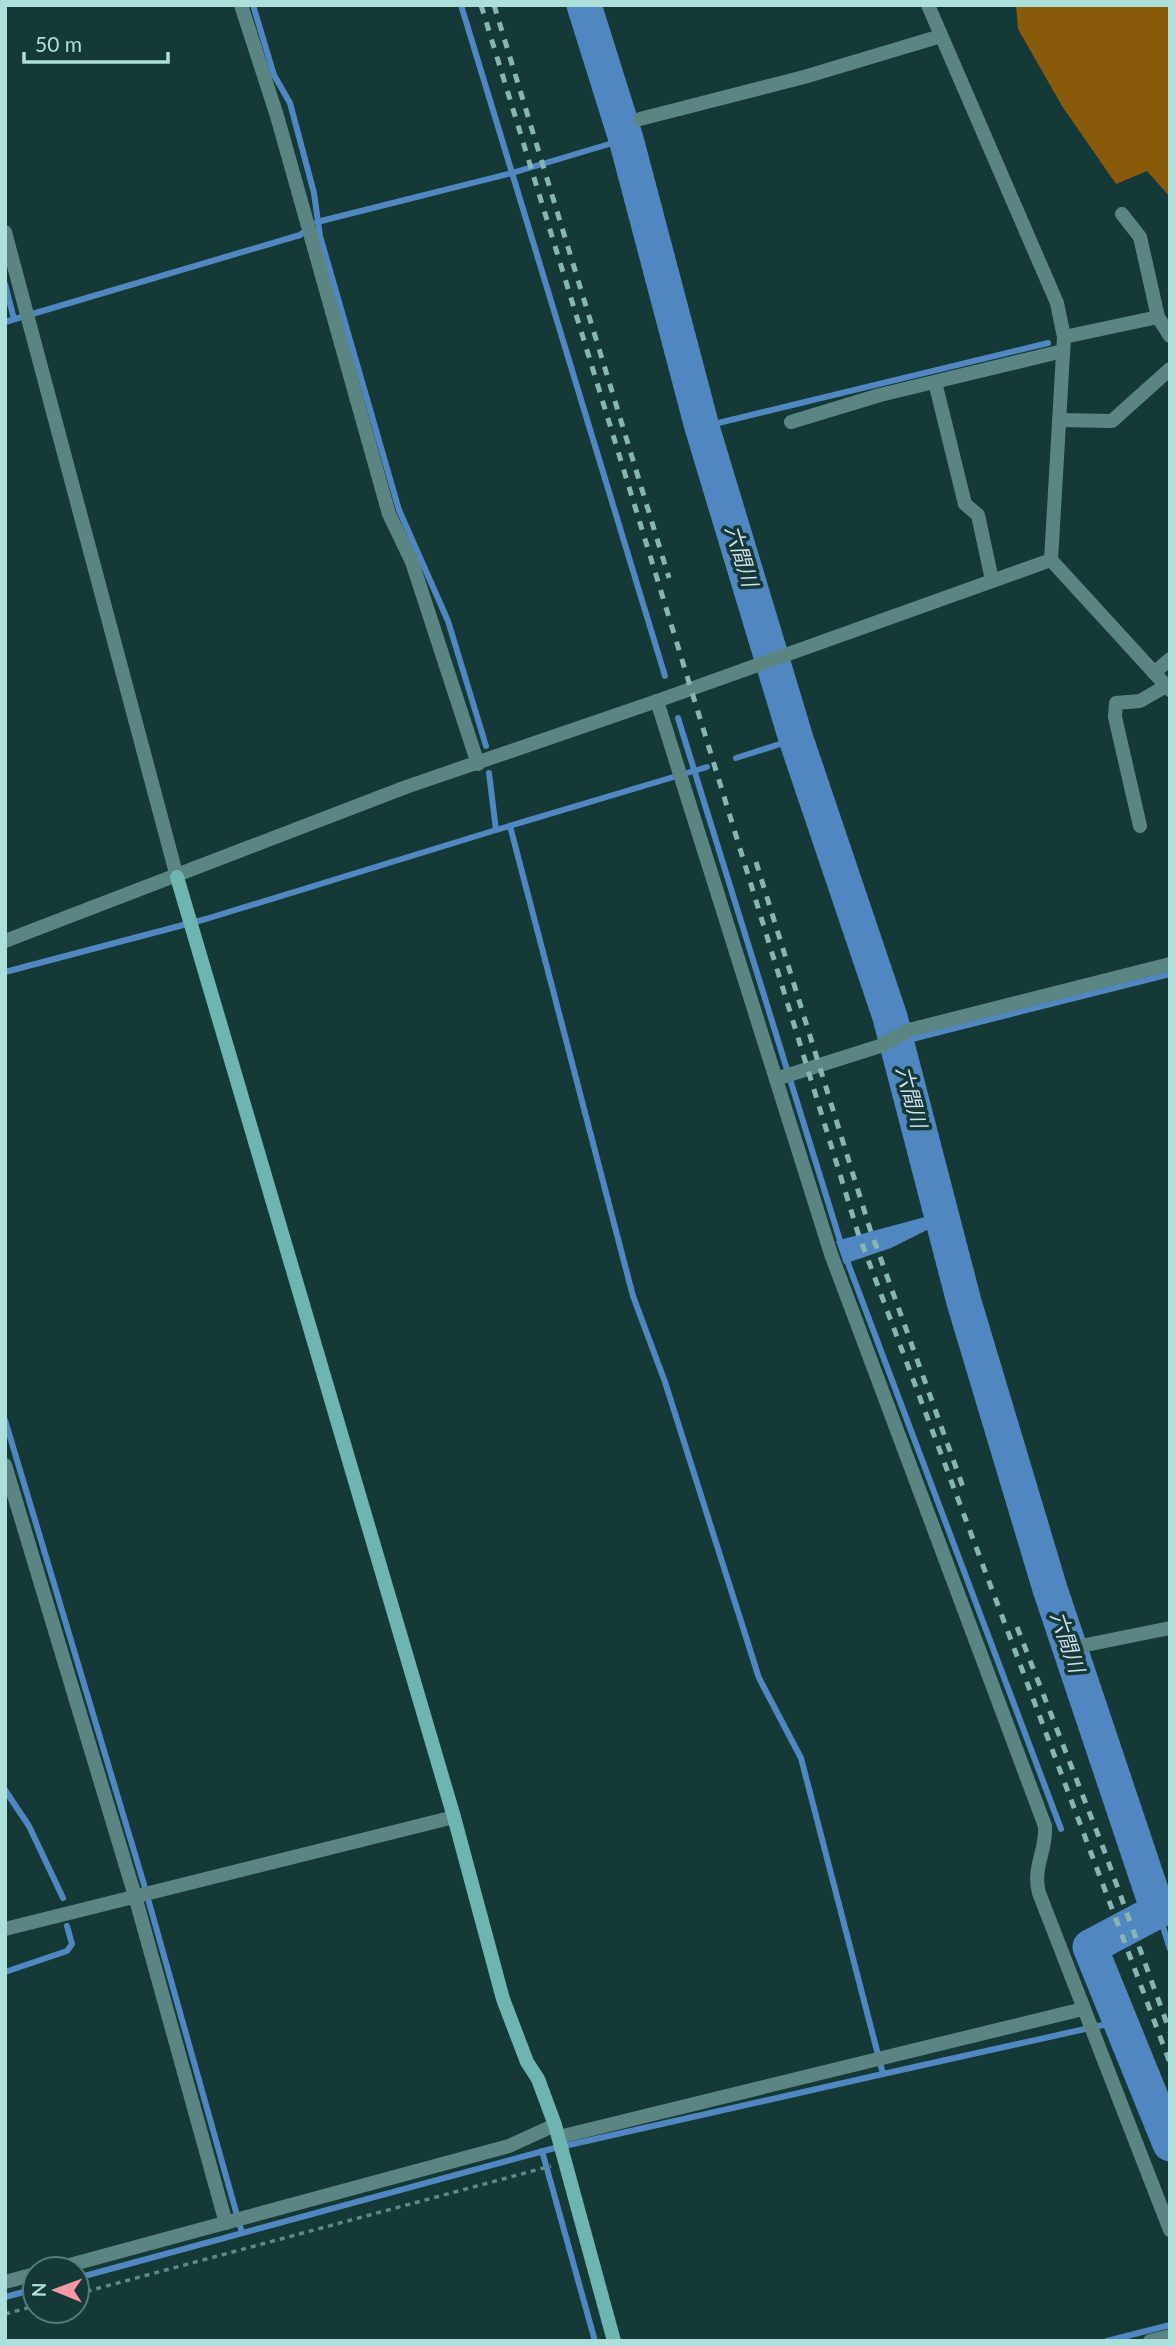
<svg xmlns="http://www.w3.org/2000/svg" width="1175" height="2346" viewBox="0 0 1175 2346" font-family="Lato,'Noto Sans JP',sans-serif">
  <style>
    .forest { fill: #8a5a0b }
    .water { fill: #5187c0 }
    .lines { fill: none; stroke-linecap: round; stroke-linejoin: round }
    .stream { stroke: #5187c0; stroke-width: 6 }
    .river { stroke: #5187c0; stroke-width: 35 }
    .path { stroke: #5e8986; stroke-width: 3.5; stroke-dasharray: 5 5; stroke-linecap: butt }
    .street { stroke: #5b8583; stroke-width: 14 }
    .secondary { stroke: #6eb4b0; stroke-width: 14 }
    .rail { stroke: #87b5b2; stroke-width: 5; stroke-dasharray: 9 9; stroke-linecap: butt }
    .labels { text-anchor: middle; stroke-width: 7; stroke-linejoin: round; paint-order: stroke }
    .water-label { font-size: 21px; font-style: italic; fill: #d0deee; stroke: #153937 }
  </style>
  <rect width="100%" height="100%" fill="#153937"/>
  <path class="forest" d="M1016 5H1170V197L1147 171 1116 184 1062 106 1018 29Z"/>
  <path class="water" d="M925 1217 929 1229 891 1248 844 1264 836 1241Z"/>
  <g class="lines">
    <g class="stream">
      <path d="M253 5 274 75 290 103 314 193 320 236 399 510 448 621 486 746"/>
      <path d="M461 5 665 676"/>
      <path d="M317 222 512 173 626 139"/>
      <path d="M5 284 14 319"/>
      <path d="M5 322 300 235 308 229"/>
      <path d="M702 427 1048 343"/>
      <path d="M678 718 842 1247"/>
      <path d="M736 758 796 739"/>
      <path d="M489 773 496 830 707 767"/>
      <path d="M510 826 633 1296 665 1382 759 1678 801 1758 883 2074 1121 2021"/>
      <path d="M5 972 206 919 496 830"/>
      <path d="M896 1043 1170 974"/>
      <path d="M922 1225 942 1218"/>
      <path d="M846 1258 1061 1829"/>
      <path d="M5 1420 143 1881 242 2233"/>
      <path d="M5 1790 29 1826 63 1898"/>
      <path d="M1158 1911 1170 1949"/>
      <path d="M5 1972 67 1951 72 1944 67 1926"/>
      <path d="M542 2151 595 2341"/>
      <path d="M77 2278 551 2149 883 2074"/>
      <path d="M5 2297 35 2289"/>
      <path d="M1107 2341 1170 2325"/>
    </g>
    <path class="river" d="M584 5 626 139 702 427 796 739 890 1017 964 1302 1050 1589 1158 1911 1090 1947 1170 2144"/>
    <g class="path">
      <path d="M77 2294 551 2166"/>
      <path d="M5 2314 35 2306"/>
    </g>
    <g class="street">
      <path d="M241 5 277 116 389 514 412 562 478 764"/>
      <path d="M928 5 1057 303 1064 337 1051 560 1170 690"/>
      <path d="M640 119 804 77 941 36"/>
      <path d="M1122 214 1140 237 1158 317"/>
      <path d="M5 232 177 877"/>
      <path d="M1064 337 1158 317 1170 336"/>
      <path d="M935 382 965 504 978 515 992 580"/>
      <path d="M1059 420 1112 421 1170 369"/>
      <path d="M791 422 880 395 1063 351"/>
      <path d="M1154 673 1170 659"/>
      <path d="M657 701 831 1254 1045 1826C1047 1850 1032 1867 1039 1893L1170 2230"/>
      <path d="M1140 826 1115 717 1116 703 1140 701 1166 686"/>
      <path d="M5 941 406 787 657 701 1051 560"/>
      <path d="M776 1079 880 1046 909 1030 1170 964"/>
      <path d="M5 1465 135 1896 226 2223"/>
      <path d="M1086 1645 1170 1628"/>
      <path d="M5 1929 454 1817"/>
      <path d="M559 2137 1083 2009"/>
      <path d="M55 2269 509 2146 555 2125"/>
      <path d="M5 2282 35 2274"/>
      <path d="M1150 2341 1170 2336"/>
    </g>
    <path class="secondary" d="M177 877 454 1817 503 1999 527 2062 538 2079 555 2125 614 2341"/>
    <g class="rail">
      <path d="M481 5 858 1233 1170 2063"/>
      <path d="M494 5 669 578"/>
      <path d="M756 862 870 1229 963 1487"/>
      <path d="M1017 1627 1104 1850 1170 2032"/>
    </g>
  </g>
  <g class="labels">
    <g class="water-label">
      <text transform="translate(741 556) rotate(73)" y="7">六間川</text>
      <text transform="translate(911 1097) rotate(75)" y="7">六間川</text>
      <text transform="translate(1067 1642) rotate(71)" y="7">六間川</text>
    </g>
  </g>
  <rect width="1175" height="2346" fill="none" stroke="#addfdb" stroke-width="14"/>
  <g transform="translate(56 2290) rotate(271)"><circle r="33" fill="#153937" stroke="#527b79" stroke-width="2"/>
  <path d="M0-5L12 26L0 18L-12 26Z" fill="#f49aa6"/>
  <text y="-10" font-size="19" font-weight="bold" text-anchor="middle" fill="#addfdb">N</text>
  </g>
  <path d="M24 52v10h144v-10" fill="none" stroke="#addfdb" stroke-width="3.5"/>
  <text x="35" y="52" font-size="21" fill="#addfdb" stroke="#153937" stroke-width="5" paint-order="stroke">50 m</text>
</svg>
